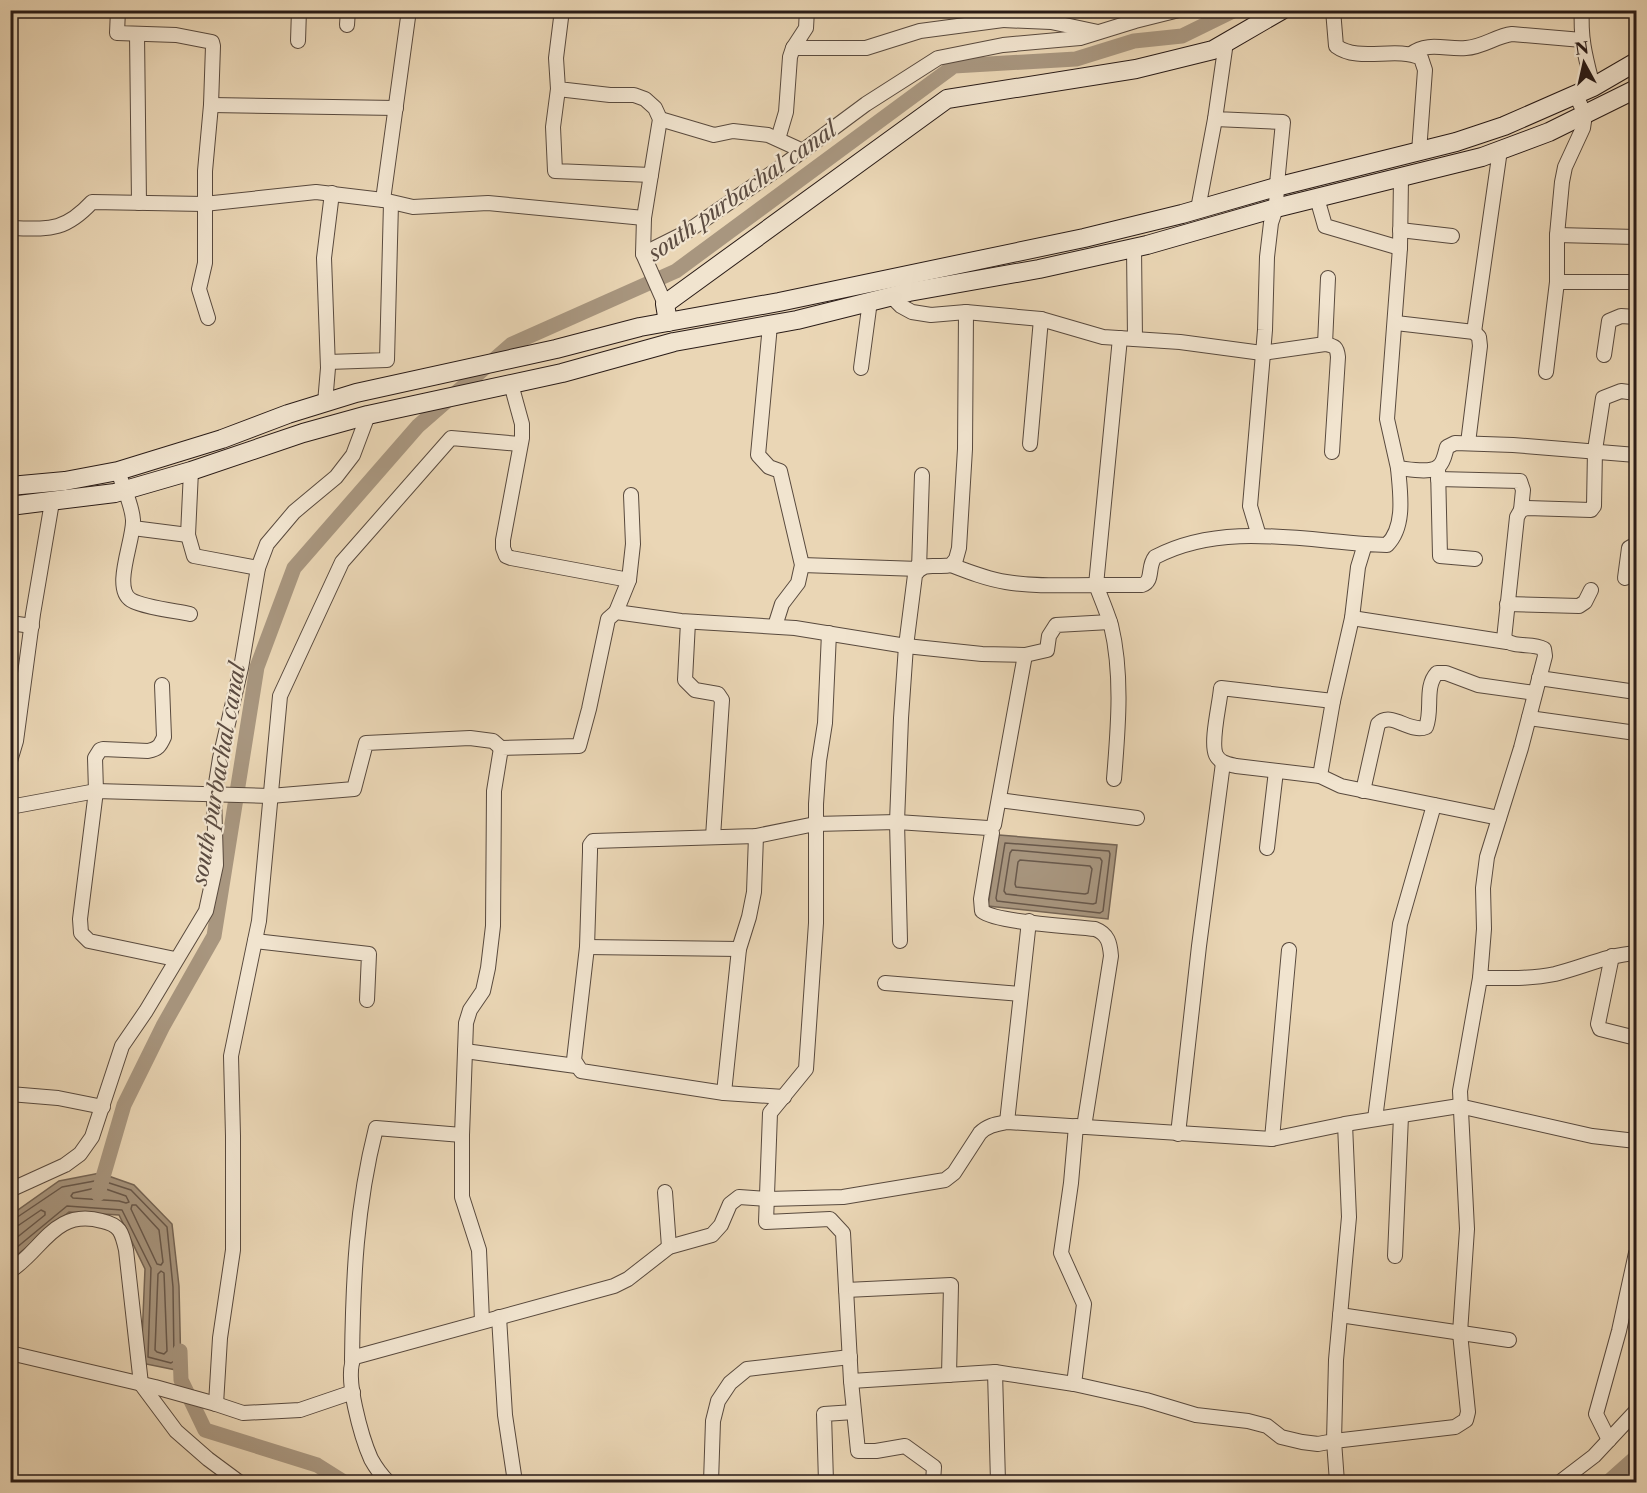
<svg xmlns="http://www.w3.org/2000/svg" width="1647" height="1493" viewBox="0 0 1647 1493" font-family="'Libre Caslon Text',serif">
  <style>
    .water { fill: #a8967f; stroke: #756555; stroke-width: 1.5 }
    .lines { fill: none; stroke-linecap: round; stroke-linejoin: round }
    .shore { stroke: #68584b; stroke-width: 1.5 }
    .canal { stroke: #a8967f; stroke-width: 15 }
    .street-casing { stroke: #594a3e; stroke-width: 16 }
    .secondary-casing { stroke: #291b17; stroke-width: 20 }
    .street { stroke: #f1e4cf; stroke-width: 14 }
    .secondary { stroke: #f1e4cf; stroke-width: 18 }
    .labels { text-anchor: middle; stroke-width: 4.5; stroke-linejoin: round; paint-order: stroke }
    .water-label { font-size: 22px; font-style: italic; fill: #5c4c41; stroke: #f1e4cf }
  </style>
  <rect width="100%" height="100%" fill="#ead6b5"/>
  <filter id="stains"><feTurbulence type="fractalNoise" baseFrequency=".00333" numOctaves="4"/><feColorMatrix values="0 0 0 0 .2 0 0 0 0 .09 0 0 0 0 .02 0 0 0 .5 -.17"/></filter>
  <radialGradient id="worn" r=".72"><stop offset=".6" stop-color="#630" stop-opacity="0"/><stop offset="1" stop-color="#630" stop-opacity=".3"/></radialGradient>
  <g class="water">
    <path d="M999 835 1117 845 1108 919 988 906Z"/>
    <path d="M100 1173 134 1185 172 1224 179 1286 181 1371 141 1363 145 1269 119 1215 69 1212 11 1260V1215L59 1181Z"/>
  </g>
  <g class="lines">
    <g class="shore">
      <path d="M1005 843 1109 851 1110 854 1103 911 1100 913 997 901 996 898Z"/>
      <path d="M1012 850 1100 858 1102 861 1096 903 1093 904 1006 894 1004 891 1010 853Z"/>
      <path d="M1020 860 1090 866 1092 869 1088 893 1085 894 1016 887 1015 884 1018 862Z"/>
      <path d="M100 1187 126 1196 129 1202 126 1203 119 1201 73 1198 71 1196 73 1193Z"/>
      <path d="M132 1205H136L159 1230 163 1262 161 1265 157 1264 131 1209Z"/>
      <path d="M10 1219 16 1218 62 1187 100 1180 131 1190 167 1227 173 1287 174 1361 171 1363 148 1357 151 1268 122 1210 67 1206 10 1253"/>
      <path d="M10 1227 19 1225 41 1210 45 1212V1215L10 1243"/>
      <path d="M161 1271 164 1273 167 1351 164 1354 157 1352 155 1350 158 1274Z"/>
    </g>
    <g class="canal">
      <path d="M98 1194 124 1105 163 1026 214 936 257 667 294 568 418 426 512 344 676 271 954 66 1076 59 1134 41 1182 36 1235 10"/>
      <path d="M180 1351 181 1380 205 1430 317 1465 344 1482"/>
      <path d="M1608 1482 1636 1457"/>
    </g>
    <defs>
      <g id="street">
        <path d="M118 10 117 33 176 35 212 42 213 46 211 105 205 171V263L199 289 208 318"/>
        <path d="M409 10 383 200 413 207 488 203 644 218"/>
        <path d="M562 10 556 58 558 89 610 95H634L645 99 655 108 660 119 644 218 643 254"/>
        <path d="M1333 10 1336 46C1359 63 1395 46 1421 58L1425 70 1419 152"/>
        <path d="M1582 10C1580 39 1586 59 1593 87"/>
        <path d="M1003 20 1051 22 1098 32"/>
        <path d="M347 25 348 10"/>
        <path d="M137 34 139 203"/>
        <path d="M298 41 299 10"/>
        <path d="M1226 42 1215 119 1283 122 1277 184 1276 208 1271 223 1267 257 1265 330 1250 506 1259 536"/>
        <path d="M793 48 806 28 807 10"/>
        <path d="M1411 54C1428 41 1447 50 1466 48 1483 47 1496 36 1512 34L1582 40"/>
        <path d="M558 89 553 127 555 171 651 175"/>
        <path d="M211 105 396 108"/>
        <path d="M660 119 714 135 733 131 768 135 803 151"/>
        <path d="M778 139 786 112 790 57 793 48H866L920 31 1003 20V10"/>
        <path d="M1401 178 1400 248 1387 419 1398 468C1409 469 1431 474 1439 466 1444 462 1445 453 1447 447L1455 443 1513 445 1636 455"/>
        <path d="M1317 198 1325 226 1400 248"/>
        <path d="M1198 209 1215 119"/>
        <path d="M10 228C49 229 64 232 92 202L204 204 316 192 383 200"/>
        <path d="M1400 230 1452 236"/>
        <path d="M1557 235 1636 237"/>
        <path d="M1134 248 1135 339"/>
        <path d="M1557 282H1636"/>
        <path d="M891 296 901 306 912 312 931 315 966 312 1041 319 1103 337 1180 342 1262 353 1325 344C1335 346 1337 347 1338 357L1332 452"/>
        <path d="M665 304 643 254 685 233 785 164 866 104 938 58 1003 45 1080 38 1135 21 1179 10"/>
        <path d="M1396 323 1474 332 1479 337 1480 346 1468 443"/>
        <path d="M770 325 758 455 769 467 780 471 802 565 798 583 782 604 775 626"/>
        <path d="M1474 332 1500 150"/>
        <path d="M1120 338 1096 585H1142C1154 581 1147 567 1155 557 1219 523 1296 539 1365 544"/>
        <path d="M1325 344 1328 278"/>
        <path d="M1604 355 1609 321 1621 316 1636 317"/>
        <path d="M328 362 387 360 391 203"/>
        <path d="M861 368 870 301"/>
        <path d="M1546 372 1557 282V235L1562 182 1565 167 1583 128 1585 115 1576 95"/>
        <path d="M511 384 522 424V438L503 540V548L506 556 511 558 629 580"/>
        <path d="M325 403 328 368 324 258 332 193"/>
        <path d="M1030 444 1041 319"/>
        <path d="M1398 468C1400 492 1406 526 1387 545L1365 544 1358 567 1352 618 1333 701 1320 776 1341 786 1499 818"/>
        <path d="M1438 468 1440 556 1475 559"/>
        <path d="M118 471C123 487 132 504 133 520 134 540 112 588 131 600 142 607 176 611 190 614"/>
        <path d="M191 471 188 535 194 556 258 568"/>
        <path d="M1438 479 1520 481 1523 490 1521 510"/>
        <path d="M133 528 188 535"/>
        <path d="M802 565 919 569 922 475"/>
        <path d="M951 565C969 572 987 579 1006 582 1036 587 1066 585 1096 585 1101 598 1107 612 1111 625 1123 675 1118 729 1114 779"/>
        <path d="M1625 578 1629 548 1636 544"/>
        <path d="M1507 604 1579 606 1585 602 1591 590"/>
        <path d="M616 612 629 580 633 544 631 495"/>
        <path d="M1352 618 1507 642"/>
        <path d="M688 622 685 680 695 690 718 694 722 700 713 837"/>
        <path d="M10 623 32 626"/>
        <path d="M829 633 825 723 819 761 816 804V923L806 1069 770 1113 766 1222 830 1219 843 1233 851 1381 858 1451H876L905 1446 934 1467 933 1482"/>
        <path d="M1539 678 1636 692"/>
        <path d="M162 685 164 737C160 746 158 749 148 751L103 749 100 750 95 758 96 791 80 919 81 933 89 941 175 959"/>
        <path d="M1529 718 1636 733"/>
        <path d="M10 761 16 741 33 614 52 502"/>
        <path d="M1320 776 1236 766C1228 764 1220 763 1216 755 1210 742 1220 703 1221 688L1333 701"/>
        <path d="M1363 791 1378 724C1391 710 1410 734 1426 727 1433 710 1424 687 1437 673H1446L1478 685 1535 693"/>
        <path d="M999 800 1137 818"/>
        <path d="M10 807 96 791 270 796 354 789 366 743 470 738 493 741 501 748"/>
        <path d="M994 825 1025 655"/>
        <path d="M1267 848 1276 771"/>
        <path d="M255 941 369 954 367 1000"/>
        <path d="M900 941 897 822 901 718 906 646 915 575C924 560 937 569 951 565L956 559 959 548 965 449 966 312"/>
        <path d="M587 947 739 949"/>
        <path d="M1612 956 1598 1024 1600 1029 1636 1038"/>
        <path d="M1480 978C1505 978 1531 979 1555 974 1583 967 1608 955 1636 953"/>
        <path d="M885 983 1020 994"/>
        <path d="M465 1051 576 1066"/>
        <path d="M724 1093 739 949 749 917 754 892 756 836"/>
        <path d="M10 1094 58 1098 103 1107"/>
        <path d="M784 1097 724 1093 581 1071 574 1060 587 947 590 852V845L593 841 756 836 815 824 897 822 988 828 992 833 981 899 982 911C997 923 1073 926 1095 929 1108 934 1110 943 1111 956L1084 1127"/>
        <path d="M1375 1119 1400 924 1434 805"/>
        <path d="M1007 1122 1029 921"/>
        <path d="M1178 1134 1199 946 1223 763"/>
        <path d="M1272 1139 1289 950"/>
        <path d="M10 1190 65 1165 80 1154 92 1137 122 1046 146 1011 206 911 216 865 214 796 220 758 241 668 258 568 267 544 294 512 336 477 353 455 368 415"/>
        <path d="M665 1192 669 1247"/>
        <path d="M1395 1256 1401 1116"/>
        <path d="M10 1271C43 1250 54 1208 102 1221 120 1225 122 1232 126 1250L141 1384 176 1431 208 1459 239 1482"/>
        <path d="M846 1290 951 1285 949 1375"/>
        <path d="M1340 1315 1509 1340"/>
        <path d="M499 1317 505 1415 515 1482"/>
        <path d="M482 1321 479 1250 462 1197V1135L466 1023 470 1010 483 991 488 968 493 926 494 791 501 748 579 746 589 709 608 619 616 612 681 621 795 628 906 646 982 654 1025 655 1047 650 1049 636 1056 625 1110 622"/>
        <path d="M10 1353 155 1387 216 1404 243 1413 300 1410 353 1392"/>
        <path d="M352 1360C353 1279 356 1207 376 1128L462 1135"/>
        <path d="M995 1372 998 1482"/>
        <path d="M851 1381 995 1372 1074 1384 1146 1400 1196 1415 1248 1421 1267 1426 1281 1437 1302 1442 1318 1444 1334 1441 1336 1360 1349 1217 1345 1124"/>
        <path d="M1074 1384 1084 1304 1061 1253 1071 1183 1076 1126"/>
        <path d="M216 1404 220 1338 233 1250V1136L231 1056 259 921 280 696 342 562 451 438 520 444"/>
        <path d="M1609 1440 1596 1414 1619 1331 1636 1253"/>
        <path d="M388 1482C381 1475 376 1468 371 1459 363 1441 342 1373 355 1357L614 1286 628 1279 669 1247 712 1235 721 1225 730 1204 739 1197 767 1199 843 1197 945 1180 954 1173 980 1133C988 1125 997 1124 1007 1122L1272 1139 1345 1124 1459 1106 1592 1136 1636 1141"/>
        <path d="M711 1482 713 1421 718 1401 730 1383 747 1369 850 1357"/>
        <path d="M826 1482 824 1414 854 1412"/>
        <path d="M1337 1482 1334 1441 1455 1427 1466 1420 1468 1412 1460 1333 1467 1229 1460 1091 1480 978 1484 929 1483 888 1487 857 1521 748 1545 656 1544 649C1531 642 1516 649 1504 639L1517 517 1521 510 1527 508 1591 510 1594 506 1595 450 1603 398 1621 391 1636 393"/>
        <path d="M1560 1482 1594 1456 1636 1411"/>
      </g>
      <g id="secondary">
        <path d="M668 322 665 304 947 99 1136 69 1213 50 1282 10"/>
        <path d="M10 486 65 481 118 471 222 439 288 414 356 393 556 349 640 327 779 302 1084 238 1182 214 1276 187 1456 142 1504 126 1593 87 1636 62"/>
        <path d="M10 506 115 493 191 471 303 433 368 415 562 373 674 342 797 320 909 292 1039 269 1147 245 1276 208 1482 157 1549 132 1636 89"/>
      </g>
    </defs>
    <use href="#street" class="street-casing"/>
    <use href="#secondary" class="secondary-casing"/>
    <use href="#street" class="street"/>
    <use href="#secondary" class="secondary"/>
  </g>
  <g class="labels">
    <g class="water-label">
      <text transform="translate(742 191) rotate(-35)" y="8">south purbachal canal</text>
      <text transform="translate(218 774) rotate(-80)" y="8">south purbachal canal</text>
    </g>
  </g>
  <rect width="1647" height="1493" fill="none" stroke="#ead6b5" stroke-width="36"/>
  <rect x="12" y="12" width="1623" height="1469" fill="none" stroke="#291b17" stroke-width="3"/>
  <rect x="18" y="18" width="1611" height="1457" fill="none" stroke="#291b17" stroke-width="1.5"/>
  <g transform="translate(1584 63) rotate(352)" stroke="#f1e4cf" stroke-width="4.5" paint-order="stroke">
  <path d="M0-4.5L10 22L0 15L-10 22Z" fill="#291b17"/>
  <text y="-9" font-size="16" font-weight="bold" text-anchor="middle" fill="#291b17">N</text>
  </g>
  <rect width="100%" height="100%" filter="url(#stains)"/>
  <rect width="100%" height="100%" fill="url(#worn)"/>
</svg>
